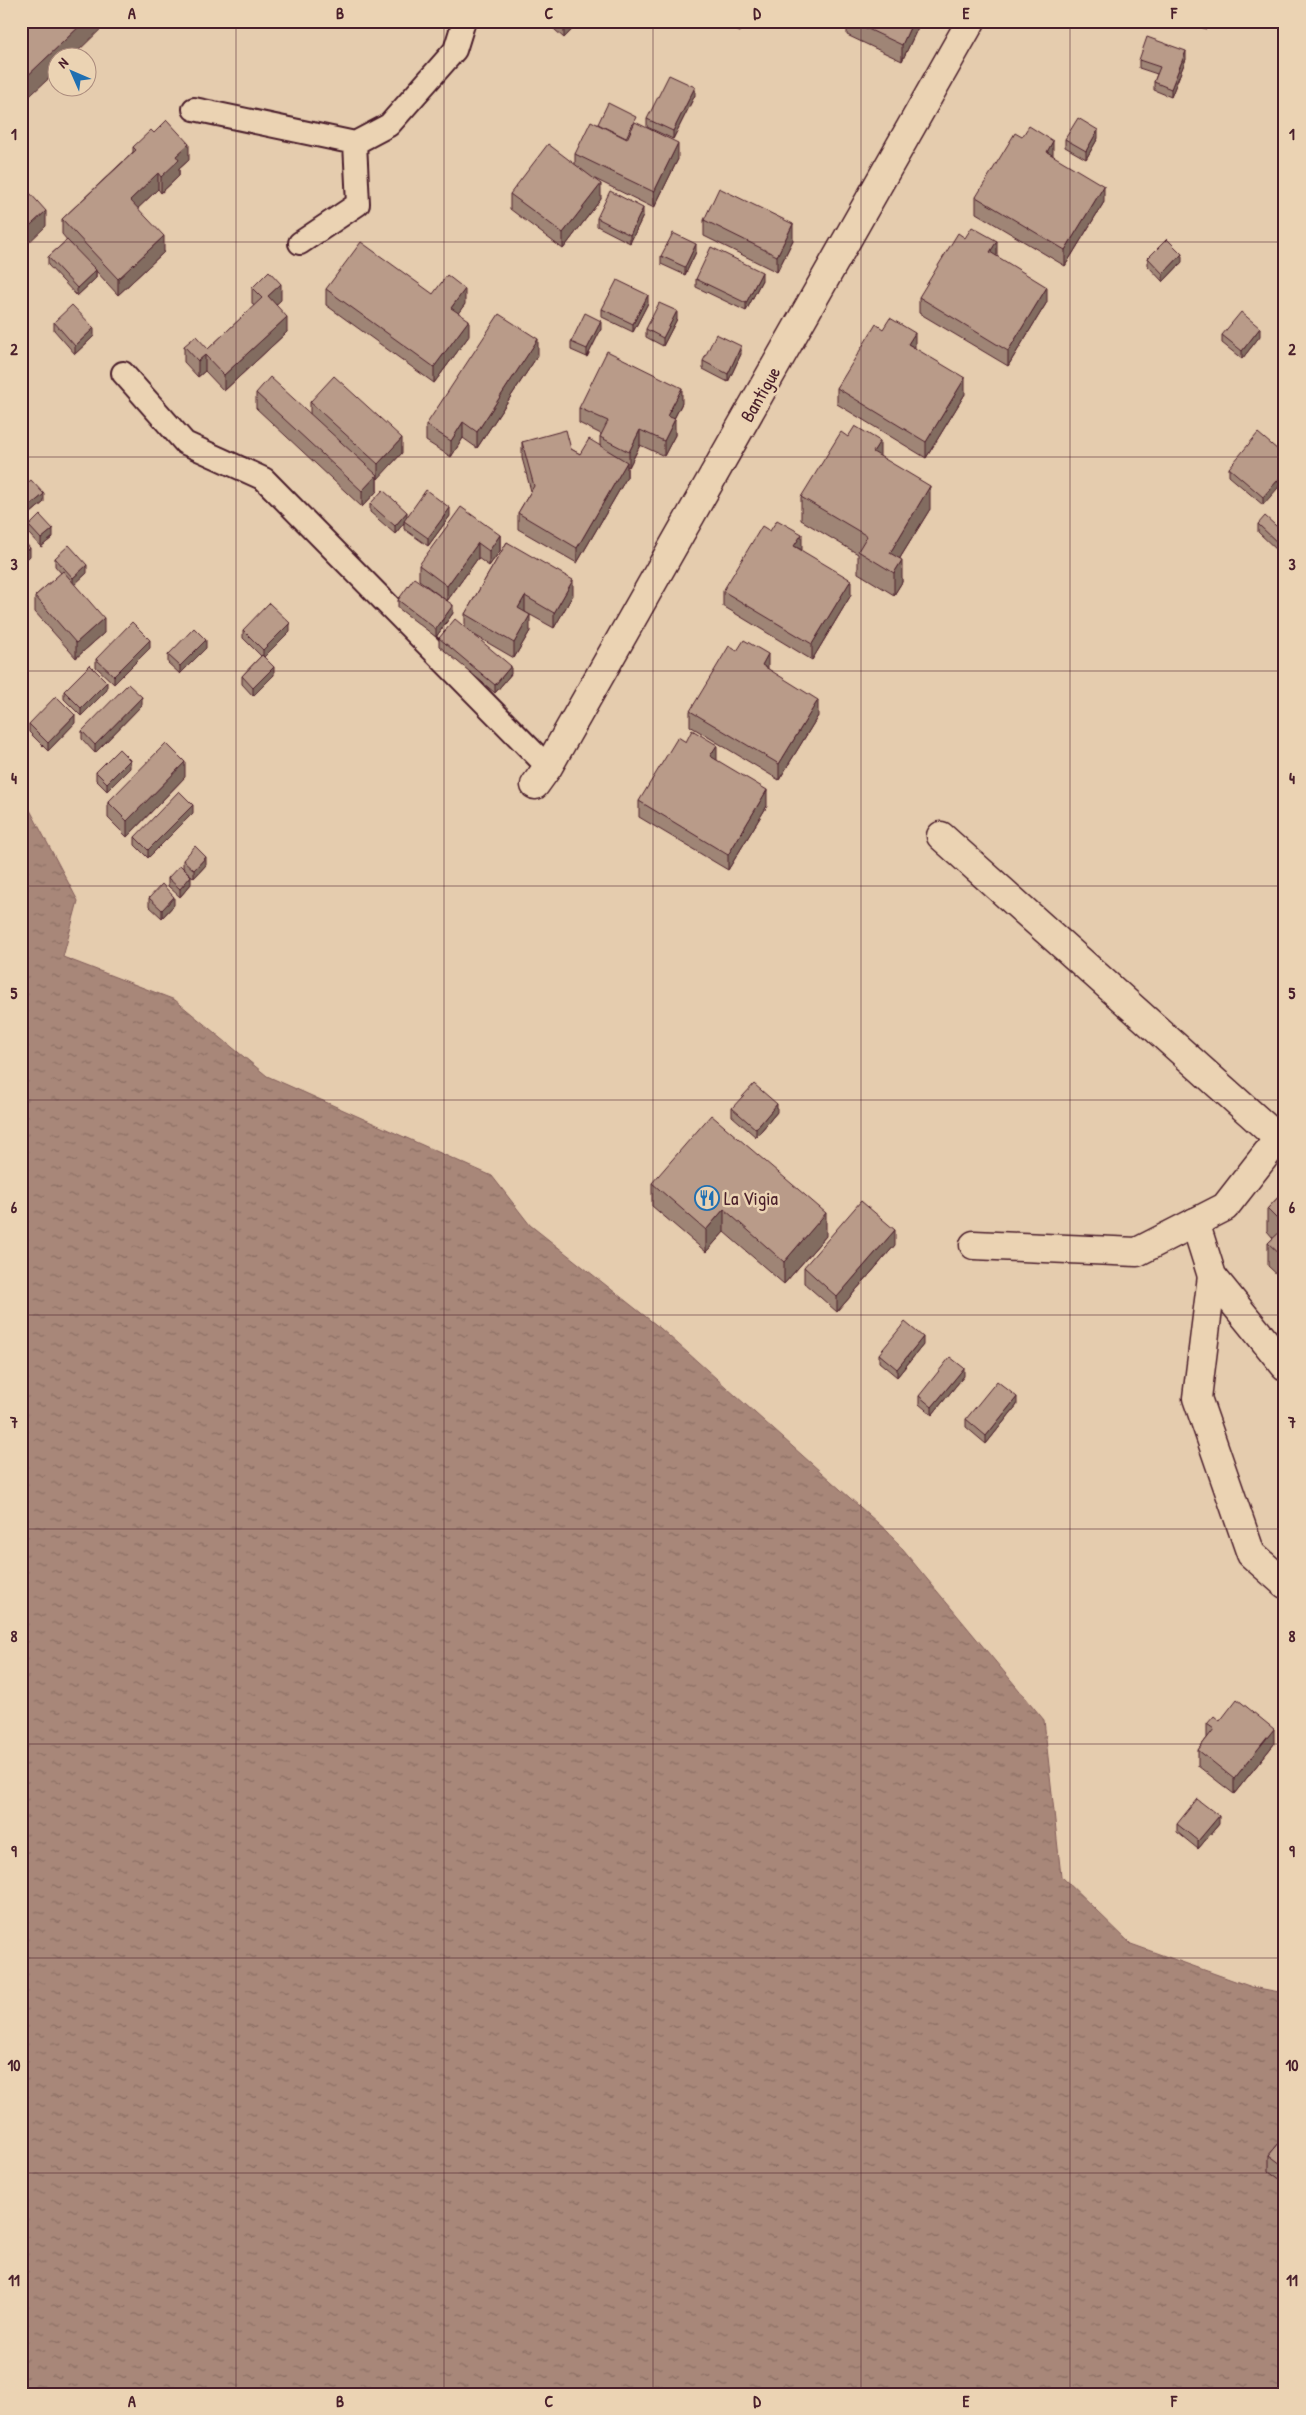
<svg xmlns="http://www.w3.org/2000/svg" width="1306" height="2415" viewBox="0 0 1306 2415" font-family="'Patrick Hand',sans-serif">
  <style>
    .water { fill: url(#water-ripples); stroke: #825d5a }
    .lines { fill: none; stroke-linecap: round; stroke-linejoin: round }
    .lane-casing { stroke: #4a1f2b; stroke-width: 26 }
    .street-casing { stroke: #4a1f2b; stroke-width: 31 }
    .lane { stroke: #ebd3b3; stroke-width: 22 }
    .street { stroke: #ebd3b3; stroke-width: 28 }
    .wall { fill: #9f8576; stroke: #4a1f2b }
    .shaded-wall { fill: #826c60; stroke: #4a1f2b }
    .building { fill: #b99b89; stroke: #4a1f2b }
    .grid { fill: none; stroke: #4a1f2b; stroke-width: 1; stroke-opacity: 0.55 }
    .labels { text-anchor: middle; stroke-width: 5; stroke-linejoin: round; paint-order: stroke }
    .street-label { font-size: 19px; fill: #4a1f2b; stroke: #ebd3b3 }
    .poi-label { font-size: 19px; fill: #4a1f2b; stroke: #ebd3b3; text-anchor: start }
    .neatline { fill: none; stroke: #4a1f2b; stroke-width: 2 }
    .grid-label { font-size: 16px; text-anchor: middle; font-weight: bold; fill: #4a1f2b }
  </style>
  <defs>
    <pattern id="water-ripples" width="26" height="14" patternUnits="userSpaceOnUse" patternTransform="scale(1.25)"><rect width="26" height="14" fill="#a88779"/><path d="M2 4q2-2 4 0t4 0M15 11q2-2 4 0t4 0" fill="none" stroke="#8b6e63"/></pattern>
  </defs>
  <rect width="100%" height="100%" fill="#e5ccae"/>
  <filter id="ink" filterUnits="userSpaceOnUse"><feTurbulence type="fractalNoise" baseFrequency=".02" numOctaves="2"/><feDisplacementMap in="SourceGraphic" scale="10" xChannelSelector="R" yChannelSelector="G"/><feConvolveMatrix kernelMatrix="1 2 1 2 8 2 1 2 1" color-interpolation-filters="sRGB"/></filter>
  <g filter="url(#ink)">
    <path class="water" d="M21 793 78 901 63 957 175 1000 267 1076 492 1176 530 1225 660 1328 888 1532 1044 1720 1061 1876 1131 1944 1252 1987 1285 1993V2394H21Z"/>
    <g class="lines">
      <defs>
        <g id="lane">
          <path d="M194 109 355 143 389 125 455 50 464 21"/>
          <path d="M300 243 358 204 355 143"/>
          <path d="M123 373 185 443 264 479 548 767"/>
        </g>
        <g id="street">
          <path d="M535 785 548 767 971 21"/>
          <path d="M941 836 1279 1139"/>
          <path d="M1195 1222 1212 1276 1285 1366"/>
          <path d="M974 1245 1137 1252 1225 1207 1285 1130"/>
          <path d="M1212 1276 1197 1398 1251 1554 1285 1584"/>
        </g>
      </defs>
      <use href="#lane" class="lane-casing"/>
      <use href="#street" class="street-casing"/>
      <use href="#lane" class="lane"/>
      <use href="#street" class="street"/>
    </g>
    <g class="wall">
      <path d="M545 21H580L564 38Z"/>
      <path d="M717 21H745L740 32Z"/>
      <path d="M847 21H921L902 61 847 35Z"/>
      <path d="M1122 21H1130L1129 24Z"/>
      <path d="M1185 21H1209L1206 29Z"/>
      <path d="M1186 59 1171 97 1154 90V82L1157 74 1139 68V60Z"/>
      <path d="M695 95 673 139 647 127V119Z"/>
      <path d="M636 123 678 159 654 208 595 179 601 199 563 249 510 209V194L575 164V154L598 124Z"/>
      <path d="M154 133 189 160 179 169V176L161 193 158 189 138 208 164 252 118 295 96 271V278L77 296 48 265V257L67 240 62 234V219L133 152V147Z"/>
      <path d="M1098 138 1086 159 1065 147V139Z"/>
      <path d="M1053 156 1104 202 1065 266 976 213V197Z"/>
      <path d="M643 216 630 243 597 226V218Z"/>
      <path d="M704 220 793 240 777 272 704 236Z"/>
      <path d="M696 252 685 275 661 264V256Z"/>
      <path d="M997 256 1047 302 1008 366 919 313V297Z"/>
      <path d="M1148 258 1182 262 1163 282 1148 266Z"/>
      <path d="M696 279 762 280 746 311 696 287Z"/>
      <path d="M252 288 281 300 276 304 287 332 224 391 205 371 198 377 184 362V346L208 349 254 306 252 303Z"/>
      <path d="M326 289 433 294 465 304 458 313 469 336 434 383 326 305Z"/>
      <path d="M648 303 633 332 602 317V309Z"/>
      <path d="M677 319 663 346 646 337V329Z"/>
      <path d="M54 322 94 336 75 354 54 330Z"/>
      <path d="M601 329 587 357 571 350V342Z"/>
      <path d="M883 329 915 348 965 394 926 458 837 404V388Z"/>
      <path d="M1222 335 1260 336 1242 359 1222 343Z"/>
      <path d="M741 354 728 382 703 369V361Z"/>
      <path d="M538 355 477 448 463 438 451 457 426 441V425Z"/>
      <path d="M256 393 310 414V402L402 453 377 479V491L362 507 256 408Z"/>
      <path d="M682 403 674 419 675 435 664 456 640 445 629 467 627 466V477L577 563 518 529V513L531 491 522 458V442L571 449 580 454 600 446V437L601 434 579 423V408Z"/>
      <path d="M1285 456 1263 505 1229 476V468Z"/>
      <path d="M880 457 930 509 900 558 902 582 894 595 858 573V554L801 520V497Z"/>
      <path d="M21 488 44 502 25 518 21 514Z"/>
      <path d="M370 504 407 517 450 516 428 546 404 529V523L395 534 370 512Z"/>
      <path d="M1258 524 1285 534 1280 553 1258 532Z"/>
      <path d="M29 526 53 537 41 547 29 534Z"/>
      <path d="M500 535V551L489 566 478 558 447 601 419 580V565Z"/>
      <path d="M507 542 573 595 554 628 525 612 530 631 514 658 471 633 511 674 495 693 439 646V638L465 628V614Z"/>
      <path d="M801 550 851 595 812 660 723 606V591Z"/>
      <path d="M55 558 87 573 74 584 104 633 76 658 35 612V596L61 573 55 566Z"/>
      <path d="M398 600 453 613 436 637 398 608Z"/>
      <path d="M243 630 290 631 264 657 274 675 253 696 242 684V676L261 656 243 638Z"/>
      <path d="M150 648 114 684 96 667V659Z"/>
      <path d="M206 648 180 674 168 663V655Z"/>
      <path d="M768 669 818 716 779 780 690 726V711Z"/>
      <path d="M107 690 81 716 64 699V691Z"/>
      <path d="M142 705 95 753 82 739V731Z"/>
      <path d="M75 723 48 751 29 732V724Z"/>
      <path d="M717 760 767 806 728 870 639 817V801Z"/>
      <path d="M130 768 107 791 96 780V772Z"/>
      <path d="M185 777 127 837 108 818V802Z"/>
      <path d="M193 813 148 858 135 845V837Z"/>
      <path d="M183 860 206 865 194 878 183 868Z"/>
      <path d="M168 878 191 884 180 897 168 886Z"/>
      <path d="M149 898 174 905 162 918 149 906Z"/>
      <path d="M732 1108 777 1112 756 1137 732 1116Z"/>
      <path d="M652 1183 826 1236 784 1284 724 1232 706 1252 652 1206Z"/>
      <path d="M1285 1190V1282L1268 1266V1243L1273 1238 1267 1231V1209Z"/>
      <path d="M895 1245 837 1312 804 1283V1267Z"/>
      <path d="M923 1345 897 1377 879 1362V1354Z"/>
      <path d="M964 1376 932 1415 919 1404V1396Z"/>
      <path d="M1017 1405 986 1444 966 1427V1419Z"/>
      <path d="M1220 1721 1274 1744 1234 1794 1198 1766V1750L1207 1738V1724Z"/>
      <path d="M1177 1824H1219L1198 1849 1177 1832Z"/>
      <path d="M1285 2136V2183L1269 2171V2155Z"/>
    </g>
    <g class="shaded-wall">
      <path d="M85 21H109L71 58H58V70L21 104V82Z"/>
      <path d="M573 21H580L564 38V30Z"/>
      <path d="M741 21H745L740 32V24Z"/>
      <path d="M913 21H921L902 61V45Z"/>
      <path d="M1206 21H1209L1206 29Z"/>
      <path d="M1186 51V59L1171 97V89Z"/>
      <path d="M695 87V95L673 139V131Z"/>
      <path d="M1098 130V138L1086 159V151Z"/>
      <path d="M1053 141V156L1047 152Z"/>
      <path d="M678 143V159L654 208V192Z"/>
      <path d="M189 144V160L179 169V176L161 193V177L176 156Z"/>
      <path d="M158 173V189L130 216V200Z"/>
      <path d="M601 184V199L563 249V233Z"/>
      <path d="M1104 186V202L1065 266V250Z"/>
      <path d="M643 208V216L630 243V235Z"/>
      <path d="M46 211V226L21 250V234Z"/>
      <path d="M793 224V240L777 272V256Z"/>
      <path d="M164 236V252L118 295V279Z"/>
      <path d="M997 241V257L990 252Z"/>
      <path d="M696 244V252L685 275V267Z"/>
      <path d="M1182 254V262L1163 282V274Z"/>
      <path d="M96 270V278L77 296V288Z"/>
      <path d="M762 272V280L746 311V303Z"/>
      <path d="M281 284V300L268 312V296Z"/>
      <path d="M1047 287V302L1008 366V351Z"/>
      <path d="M465 289V304L451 323V308Z"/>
      <path d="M648 295V303L633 332V324Z"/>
      <path d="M677 311V319L663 346V338Z"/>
      <path d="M287 317V332L224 391V375Z"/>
      <path d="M469 320V336L434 383V367Z"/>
      <path d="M601 321V329L587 357V349Z"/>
      <path d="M94 328V336L75 354V346Z"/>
      <path d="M1260 328V336L1242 359V351Z"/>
      <path d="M915 333V348L908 344Z"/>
      <path d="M538 339V355L477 448V432Z"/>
      <path d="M741 346V354L728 382V374Z"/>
      <path d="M205 355V371L198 377V361Z"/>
      <path d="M965 378V394L926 458V442Z"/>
      <path d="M682 388V403L667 432V416Z"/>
      <path d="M675 419V435L664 456V441Z"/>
      <path d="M463 422V438L451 457V441Z"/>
      <path d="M640 430V445L629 467V452Z"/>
      <path d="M402 438V453L378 479V464Z"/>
      <path d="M880 441V463L873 452Z"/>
      <path d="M627 462V477L577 563V548Z"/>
      <path d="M1285 472V480L1263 505V497Z"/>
      <path d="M377 475V491L362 507V491Z"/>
      <path d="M930 486V509L892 571 890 553Z"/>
      <path d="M44 494V502L25 518V510Z"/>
      <path d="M450 508V516L428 546V538Z"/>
      <path d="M407 512V520L404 521V523L395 534V526Z"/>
      <path d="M53 529V537L41 547V539Z"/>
      <path d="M802 534V550L794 546Z"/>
      <path d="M500 535V551L489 566V551Z"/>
      <path d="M1285 541V549L1280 553V545Z"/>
      <path d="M478 543V558L447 601V586Z"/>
      <path d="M30 548V556L21 565V557Z"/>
      <path d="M902 560V582L894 595V573Z"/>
      <path d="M87 565V573L73 586V578Z"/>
      <path d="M573 580V595L554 628V613Z"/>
      <path d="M851 580V595L812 660V644Z"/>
      <path d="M525 596V612L518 624V608Z"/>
      <path d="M453 605V613L436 637V629Z"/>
      <path d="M530 615V631L514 658V643Z"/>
      <path d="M104 618V633L76 658V643Z"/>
      <path d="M290 623V631L263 658V650Z"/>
      <path d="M150 640V648L114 684V676Z"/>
      <path d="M206 640V648L180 674V666Z"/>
      <path d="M768 654V670L762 665Z"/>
      <path d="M511 666V674L495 693V685Z"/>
      <path d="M274 667V675L253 696V688Z"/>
      <path d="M107 682V690L81 716V708Z"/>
      <path d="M142 697V705L95 753V745Z"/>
      <path d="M818 700V716L779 780V764Z"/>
      <path d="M75 715V723L48 751V743Z"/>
      <path d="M717 745V761L710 756Z"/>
      <path d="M130 760V768L107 791V783Z"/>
      <path d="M185 762V777L127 837V821Z"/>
      <path d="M767 790V806L728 870V855Z"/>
      <path d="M193 805V813L148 858V850Z"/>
      <path d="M206 857V865L194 878V870Z"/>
      <path d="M191 876V884L180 897V889Z"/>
      <path d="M174 897V905L162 918V910Z"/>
      <path d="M777 1104V1112L756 1137V1129Z"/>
      <path d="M724 1209V1232L706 1252V1230Z"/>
      <path d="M826 1213V1236L784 1284V1262Z"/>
      <path d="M895 1230V1245L837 1312V1297Z"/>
      <path d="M923 1337V1345L897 1377V1369Z"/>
      <path d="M964 1368V1376L932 1415V1407Z"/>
      <path d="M1017 1397V1405L986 1444V1436Z"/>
      <path d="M1274 1729V1744L1234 1794V1779Z"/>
      <path d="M1219 1816V1824L1198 1849V1841Z"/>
    </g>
    <g class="building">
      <path d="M21 21H85L21 82Z"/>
      <path d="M554 21H573L564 30Z"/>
      <path d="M734 21H741L740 24Z"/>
      <path d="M851 21H913L902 45Z"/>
      <path d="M1147 37 1186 51 1171 89 1154 82 1160 67 1139 60Z"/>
      <path d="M669 75 695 87 673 131 647 119Z"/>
      <path d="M608 103 636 117 626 138 598 124Z"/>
      <path d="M1078 118 1098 130 1086 151 1065 139Z"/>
      <path d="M167 120 189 144 176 156 179 160 161 177 158 173 130 200 164 236 118 279 62 219 136 150 133 147 151 130 154 133Z"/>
      <path d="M591 121 627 139 635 122 678 143 654 192 575 154Z"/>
      <path d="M1029 126 1053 141 1047 152 1104 186 1065 250 976 197 1015 133 1022 137Z"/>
      <path d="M548 144 601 184 563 233 510 194Z"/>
      <path d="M21 183 46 211 21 234Z"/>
      <path d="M719 188 793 224 777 256 704 220Z"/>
      <path d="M610 191 643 208 630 235 597 218Z"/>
      <path d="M972 227 997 241 990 252 1047 287 1008 351 919 297 958 233 965 238Z"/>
      <path d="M673 233 696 244 685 267 661 256Z"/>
      <path d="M1167 239 1182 254 1163 274 1148 258Z"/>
      <path d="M67 240 96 270 77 288 48 257Z"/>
      <path d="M361 242 433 294 447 275 465 289 451 308 469 320 434 367 326 289Z"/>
      <path d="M711 247 762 272 746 303 696 279Z"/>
      <path d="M269 271 281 284 268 296 287 317 224 375 205 355 198 361 184 346 196 336 208 349 262 298 252 288Z"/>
      <path d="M617 280 648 295 633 324 602 309Z"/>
      <path d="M659 303 677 311 663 338 646 329Z"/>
      <path d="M72 305 94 328 75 346 54 322Z"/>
      <path d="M1241 312 1260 328 1242 351 1222 335Z"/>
      <path d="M585 313 601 321 587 349 571 342Z"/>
      <path d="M499 314 538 339 477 432 463 422 451 441 426 425Z"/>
      <path d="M890 318 915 333 908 344 965 378 926 442 837 388 876 324 883 329Z"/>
      <path d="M716 334 741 346 728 374 703 361Z"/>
      <path d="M607 351 682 388 667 416 675 419 664 441 640 430 629 452 600 437 608 421 579 408Z"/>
      <path d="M334 376 402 438 378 464 310 402Z"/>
      <path d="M270 377 377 475 362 491 256 393Z"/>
      <path d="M855 426 880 441 873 452 930 486 890 553 902 560 894 573 858 551 867 536 801 497 841 432 848 437Z"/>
      <path d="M566 430 571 449 580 454 589 439 627 462 577 548 518 513 534 486 522 442Z"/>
      <path d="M1258 433 1285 456V472L1263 497 1229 468Z"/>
      <path d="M31 480 44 494 25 510 21 506V488Z"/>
      <path d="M383 490 407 512 395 526 370 504Z"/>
      <path d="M426 490 450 508 428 538 404 521Z"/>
      <path d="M461 507 500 535 489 551 478 543 447 586 419 565Z"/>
      <path d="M40 515 53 529 41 539 29 526Z"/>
      <path d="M1265 516 1285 534V541L1280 545 1258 524Z"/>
      <path d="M777 520 802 534 794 546 851 580 812 644 723 591 762 526 770 531Z"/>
      <path d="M21 538 30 548 21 557Z"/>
      <path d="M507 542 573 580 554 613 525 596 518 608 530 615 514 643 465 614Z"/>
      <path d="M69 545 87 565 73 578 55 558Z"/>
      <path d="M63 571 104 618 76 643 35 596Z"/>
      <path d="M414 578 453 605 436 629 398 600Z"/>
      <path d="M269 603 290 623 263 650 243 630Z"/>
      <path d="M455 619 511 666 495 685 439 638Z"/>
      <path d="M132 622 150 640 114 676 96 659Z"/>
      <path d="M194 628 206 640 180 666 168 655Z"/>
      <path d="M744 640 768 654 762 665 818 700 779 764 690 711 729 646 737 651Z"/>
      <path d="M262 655 274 667 253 688 242 676Z"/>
      <path d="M90 665 107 682 81 708 64 691Z"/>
      <path d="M128 684 142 697 95 745 82 731Z"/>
      <path d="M56 696 75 715 48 743 29 724Z"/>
      <path d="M692 730 717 745 710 756 767 790 728 855 639 801 678 737 686 742Z"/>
      <path d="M166 743 185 762 127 821 108 802Z"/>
      <path d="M119 749 130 760 107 783 96 772Z"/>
      <path d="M179 791 193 805 148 850 135 837Z"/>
      <path d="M195 846 206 857 194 870 183 860Z"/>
      <path d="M180 865 191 876 180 889 168 878Z"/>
      <path d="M162 884 174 897 162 910 149 898Z"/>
      <path d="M754 1084 777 1104 756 1129 732 1108Z"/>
      <path d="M711 1115 826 1213 784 1262 724 1209 706 1230 652 1183Z"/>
      <path d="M1285 1190V1259L1268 1243 1285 1227 1267 1209Z"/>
      <path d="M861 1201 895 1230 837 1297 804 1267Z"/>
      <path d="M905 1322 923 1337 897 1369 879 1354Z"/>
      <path d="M950 1357 964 1368 932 1407 919 1396Z"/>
      <path d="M997 1381 1017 1397 986 1436 966 1419Z"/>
      <path d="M1237 1699 1274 1729 1234 1779 1198 1750 1214 1729 1207 1724 1214 1716 1220 1721Z"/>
      <path d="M1197 1799 1219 1816 1198 1841 1177 1824Z"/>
      <path d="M1285 2136V2167L1269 2155Z"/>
    </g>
  </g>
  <path class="grid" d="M236 21V2394M444 21V2394M653 21V2394M861 21V2394M1070 21V2394M21 242H1285M21 457H1285M21 671H1285M21 886H1285M21 1100H1285M21 1315H1285M21 1529H1285M21 1744H1285M21 1958H1285M21 2173H1285"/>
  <defs>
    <symbol id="restaurant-ring" viewBox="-11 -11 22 22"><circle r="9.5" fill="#ebd3b3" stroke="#1f6fb2" stroke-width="1.5"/><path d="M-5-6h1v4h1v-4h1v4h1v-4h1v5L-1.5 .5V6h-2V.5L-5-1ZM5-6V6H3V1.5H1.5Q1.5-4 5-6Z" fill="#1f6fb2"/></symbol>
  </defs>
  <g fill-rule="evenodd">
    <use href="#restaurant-ring" x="693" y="1184" width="28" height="28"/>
  </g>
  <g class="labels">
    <g class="street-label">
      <text transform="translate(760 394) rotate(-60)" y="7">Bantigue</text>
    </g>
    <g class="poi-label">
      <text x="724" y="1205">La Vigia</text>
    </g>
  </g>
  <rect width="1306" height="2415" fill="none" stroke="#ebd3b3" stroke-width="55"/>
  <g transform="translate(72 72) rotate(315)"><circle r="24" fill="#ebd3b3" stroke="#ab8b7d"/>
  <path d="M0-4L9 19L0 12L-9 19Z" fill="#1f6fb2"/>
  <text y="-8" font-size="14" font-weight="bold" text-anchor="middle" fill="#4a1f2b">N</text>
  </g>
  <rect x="28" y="28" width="1250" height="2360" class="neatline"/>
  <g class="grid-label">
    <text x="132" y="19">A</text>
    <text x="340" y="19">B</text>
    <text x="549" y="19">C</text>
    <text x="757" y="19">D</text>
    <text x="966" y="19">E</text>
    <text x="1174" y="19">F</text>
    <text x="14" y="140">1</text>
    <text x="1292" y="140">1</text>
    <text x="14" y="355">2</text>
    <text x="1292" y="355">2</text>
    <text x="14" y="570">3</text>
    <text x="1292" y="570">3</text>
    <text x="14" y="784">4</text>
    <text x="1292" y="784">4</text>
    <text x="14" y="999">5</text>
    <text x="1292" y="999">5</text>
    <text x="14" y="1213">6</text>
    <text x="1292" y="1213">6</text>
    <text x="14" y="1428">7</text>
    <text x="1292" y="1428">7</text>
    <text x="14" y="1642">8</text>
    <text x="1292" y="1642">8</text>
    <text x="14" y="1857">9</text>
    <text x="1292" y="1857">9</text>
    <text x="14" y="2071">10</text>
    <text x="1292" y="2071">10</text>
    <text x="14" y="2286">11</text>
    <text x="1292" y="2286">11</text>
    <text x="132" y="2407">A</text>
    <text x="340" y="2407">B</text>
    <text x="549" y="2407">C</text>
    <text x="757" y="2407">D</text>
    <text x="966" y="2407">E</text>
    <text x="1174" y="2407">F</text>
  </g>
</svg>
